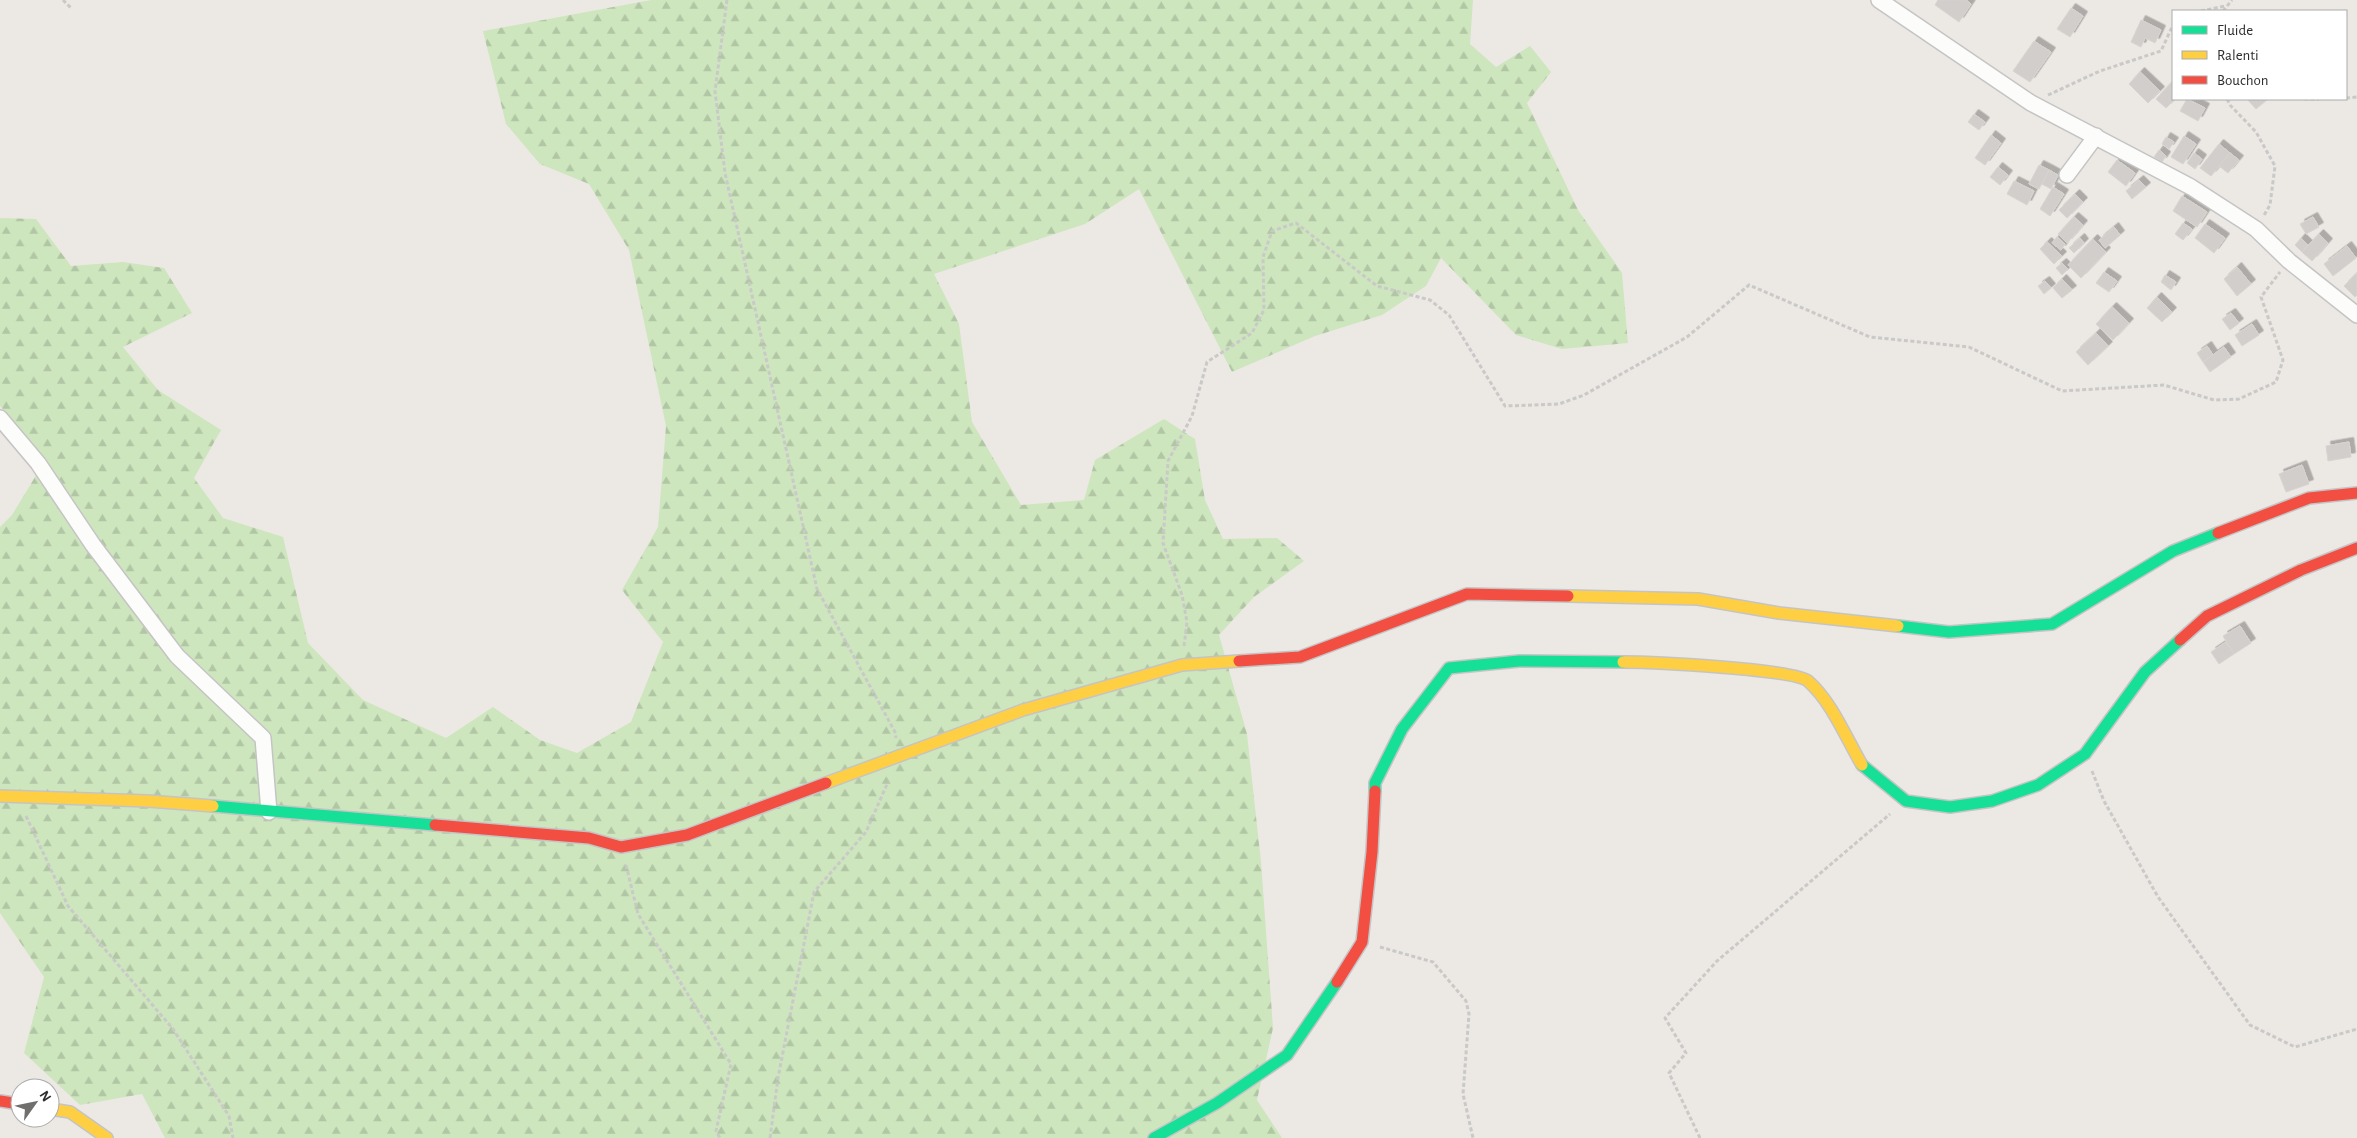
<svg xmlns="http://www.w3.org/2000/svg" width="2357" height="1138" viewBox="0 0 2357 1138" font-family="'Alegreya Sans',sans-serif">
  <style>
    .forest { fill: url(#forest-firs) }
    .building { fill: #d1cecb; stroke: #d7d4d0; filter: url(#shadow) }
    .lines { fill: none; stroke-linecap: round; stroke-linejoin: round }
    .street-casing { stroke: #c5c4c5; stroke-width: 18 }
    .fast-casing { stroke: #c5c4c5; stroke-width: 14 }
    .slow-casing { stroke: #c5c4c5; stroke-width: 14 }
    .jam-casing { stroke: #c5c4c5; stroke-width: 14 }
    .path { stroke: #c9c9c8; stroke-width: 3; stroke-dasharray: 4 2.5; stroke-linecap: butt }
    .street { stroke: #fcfcfb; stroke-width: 15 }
    .fast { stroke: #16e098; stroke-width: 11 }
    .slow { stroke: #ffcf43; stroke-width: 11 }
    .jam { stroke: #f24e42; stroke-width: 11 }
  </style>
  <defs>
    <pattern id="forest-firs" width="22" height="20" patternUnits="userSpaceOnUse" patternTransform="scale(1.25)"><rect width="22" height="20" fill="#cee6be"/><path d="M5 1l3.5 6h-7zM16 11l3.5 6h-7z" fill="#b1c6a4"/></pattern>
    <filter id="shadow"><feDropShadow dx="4.5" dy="-4.5" stdDeviation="0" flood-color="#0004"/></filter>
  </defs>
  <rect width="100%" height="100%" fill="#ece8e4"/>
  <path class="forest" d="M651 0H1473L1470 44 1496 67 1530 46 1551 72 1527 103 1578 210 1622 273 1628 343 1562 349 1516 335 1441 258 1426 286 1382 315 1315 336 1232 372 1139 189 1085 224 934 274 959 324 972 422 1021 505 1084 500 1095 460 1164 419 1195 439 1205 500 1223 539 1277 538 1304 561 1254 597 1219 635 1247 734 1261 862 1273 1028 1257 1100 1282 1138H165L142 1094 80 1105 24 1053 44 977 0 913V527L12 515 46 459 0 406V218L36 219 71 266 123 262 164 268 192 313 123 347 158 390 221 430 194 478 223 518 283 537 308 643 363 700 446 738 493 707 540 740 577 753 631 722 663 642 622 590 658 527 666 426 629 250 589 184 540 164 506 124 483 31Z"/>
  <g class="building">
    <path d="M1938 0H1966L1971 4 1959 22 1935 5Z"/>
    <path d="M2071 8 2083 16 2070 37 2057 29Z"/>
    <path d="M2141 20 2161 30 2155 43 2145 38 2141 47 2131 42Z"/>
    <path d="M2034 41 2051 52 2030 82 2013 71Z"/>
    <path d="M2140 72 2160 91 2148 103 2129 84Z"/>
    <path d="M2173 81V99H2175L2166 108 2156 99Z"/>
    <path d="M2187 99 2205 108 2198 121 2180 111Z"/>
    <path d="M2247 99H2268L2256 109Z"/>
    <path d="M1974 114 1985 122 1979 130 1968 122Z"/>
    <path d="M1991 135 2001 143 1985 165 1975 158Z"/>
    <path d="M2184 136 2196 144 2183 164 2171 157Z"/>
    <path d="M2166 137 2174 142 2169 149 2162 144Z"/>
    <path d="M2219 144 2230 153 2211 176 2200 168Z"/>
    <path d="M2159 150 2166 156 2162 162 2154 157Z"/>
    <path d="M2194 153 2202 159 2195 169 2187 163Z"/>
    <path d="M2230 153 2239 160 2228 173 2219 166Z"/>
    <path d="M2117 160 2135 173 2126 186 2108 172Z"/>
    <path d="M2039 165 2049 170 2039 189 2029 184Z"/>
    <path d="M1998 167 2008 175 2000 185 1990 177Z"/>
    <path d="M2049 170 2058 175 2051 189 2042 184Z"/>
    <path d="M2139 180 2146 187 2132 199 2126 191Z"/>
    <path d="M2014 181 2034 191 2027 205 2007 194Z"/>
    <path d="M2053 187 2064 194 2050 216 2040 209Z"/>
    <path d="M2075 194 2083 202 2067 218 2059 210Z"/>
    <path d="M2182 196 2207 212 2197 227 2173 211Z"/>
    <path d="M2074 217 2083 225 2067 243 2058 234Z"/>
    <path d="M2313 217 2319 227 2306 234 2300 224Z"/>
    <path d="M2183 223 2192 229 2183 240 2175 234Z"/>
    <path d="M2205 224 2225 238 2214 253 2195 238Z"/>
    <path d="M2114 227 2120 235 2105 248 2099 240Z"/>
    <path d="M2319 234 2328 243 2312 261 2302 252Z"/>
    <path d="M2057 237 2065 244 2061 250 2052 243Z"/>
    <path d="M2080 238 2084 243 2074 253 2069 248Z"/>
    <path d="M2301 238 2308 245 2302 252 2295 245Z"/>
    <path d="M2093 239 2106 252 2081 278 2068 265Z"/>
    <path d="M2047 242 2062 256 2054 264 2040 249Z"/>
    <path d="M2347 246 2356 258 2333 276 2324 264Z"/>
    <path d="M2062 263 2068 269 2062 275 2056 268Z"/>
    <path d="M2237 267 2251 284 2237 296 2224 279Z"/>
    <path d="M2104 272 2117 281 2109 292 2096 283Z"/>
    <path d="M2357 273V295L2355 297 2344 286Z"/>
    <path d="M2165 275 2176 282 2171 290 2161 282Z"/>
    <path d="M2062 279 2072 290 2062 298 2053 288Z"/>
    <path d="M2045 281 2051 288 2044 294 2038 286Z"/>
    <path d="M2157 297 2172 312 2162 322 2147 308Z"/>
    <path d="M2112 307 2129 323 2113 340 2096 324Z"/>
    <path d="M2231 313 2239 323 2230 330 2222 319Z"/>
    <path d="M2252 324 2259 335 2242 346 2235 335Z"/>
    <path d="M2096 333 2108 346 2088 365 2076 352Z"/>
    <path d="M2207 346 2213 355 2203 362 2197 353Z"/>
    <path d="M2224 347 2231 357 2210 372 2203 362Z"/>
    <path d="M2349 442 2351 457 2328 461 2326 446Z"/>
    <path d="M2302 465 2309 484 2286 492 2279 474Z"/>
    <path d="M2240 626 2251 643 2234 654 2223 636Z"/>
    <path d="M2226 642 2234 654 2219 664 2211 652Z"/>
  </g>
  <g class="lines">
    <defs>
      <g id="street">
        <path d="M1879 0 2031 103 2191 187 2256 229 2289 261 2357 315"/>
        <path d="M2067 175 2096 136"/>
        <path d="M0 418 38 463 93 545 177 656 263 738 269 812"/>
      </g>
      <g id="fast">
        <path d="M1898 626 1949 632 2052 624 2173 551 2218 533"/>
        <path d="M1862 765 1906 801 1950 807 1992 801 2038 785 2085 754 2145 672 2180 640"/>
        <path d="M1375 791V783L1402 729 1449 668 1519 661 1623 662"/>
        <path d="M213 806 435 825"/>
        <path d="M1154 1138 1217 1103 1287 1055 1337 982"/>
      </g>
      <g id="slow">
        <path d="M1568 596 1698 599 1779 613 1898 626"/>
        <path d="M1623 662C1649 662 1794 669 1808 681 1832 702 1846 738 1862 765"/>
        <path d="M826 783 1023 710 1182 665 1239 661"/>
        <path d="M0 796 148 801 213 806"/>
        <path d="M50 1109 70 1112 107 1138"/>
      </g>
      <g id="jam">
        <path d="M2218 533 2309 498 2357 493"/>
        <path d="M2180 640 2207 616 2301 570 2357 548"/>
        <path d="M1239 661 1300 657 1467 594 1568 596"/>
        <path d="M435 825 589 838 621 847 687 835 826 783"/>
        <path d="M1337 982 1362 942 1372 852 1375 791"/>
        <path d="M0 1101 20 1104"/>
      </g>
    </defs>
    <use href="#street" class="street-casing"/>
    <use href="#fast" class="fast-casing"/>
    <use href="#slow" class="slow-casing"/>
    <use href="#jam" class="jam-casing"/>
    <g class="path">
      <path d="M63 0 71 8"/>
      <path d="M727 0 715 91 725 173 817 589 895 732 896 738"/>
      <path d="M2201 11 2225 6"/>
      <path d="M2223 11 2232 0"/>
      <path d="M2048 95 2100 71 2161 51 2173 25"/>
      <path d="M2346 98 2357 97"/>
      <path d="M2227 99 2230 105 2256 132 2275 166 2270 205 2263 217"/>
      <path d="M2304 99H2319"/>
      <path d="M1184 646 1187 622 1182 595 1163 543 1168 461 1192 416 1207 362 1252 333 1264 310 1263 257 1272 231 1296 223 1377 286 1430 300 1449 315 1505 406 1559 404 1584 395 1687 337 1749 285 1870 337 1969 347 2062 391 2164 385 2214 400 2239 399 2276 382 2283 360 2261 297 2280 272"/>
      <path d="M2092 771 2104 801 2158 897 2250 1025 2295 1047 2357 1029"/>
      <path d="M26 816 68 906 173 1029 229 1116 233 1138"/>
      <path d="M626 865 638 914 731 1064 716 1131 720 1138"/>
      <path d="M1380 947 1433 962 1466 1001 1469 1014 1463 1094 1473 1138"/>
      <path d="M770 1138 778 1078 814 892 866 832 888 782"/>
      <path d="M1700 1138 1669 1073 1686 1053 1665 1018 1717 961 1890 814"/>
    </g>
    <use href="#street" class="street"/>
    <use href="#fast" class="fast"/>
    <use href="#slow" class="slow"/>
    <use href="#jam" class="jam"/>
  </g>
  <rect x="2172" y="10" width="175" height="90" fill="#ffffff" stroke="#ababab"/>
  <rect x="2182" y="26" width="25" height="8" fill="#16e098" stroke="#ababab"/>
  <text x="2217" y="35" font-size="15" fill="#2e2e2e">Fluide</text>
  <rect x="2182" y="51" width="25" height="8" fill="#ffcf43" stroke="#ababab"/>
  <text x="2217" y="60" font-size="15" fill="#2e2e2e">Ralenti</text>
  <rect x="2182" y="76" width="25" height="8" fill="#f24e42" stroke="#ababab"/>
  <text x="2217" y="85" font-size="15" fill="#2e2e2e">Bouchon</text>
  <g transform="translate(35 1103) rotate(57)"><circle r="24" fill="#ffffff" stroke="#ababab"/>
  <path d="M0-4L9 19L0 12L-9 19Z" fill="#706f6e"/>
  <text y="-8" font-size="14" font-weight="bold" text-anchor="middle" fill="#2e2e2e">N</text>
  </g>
</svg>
